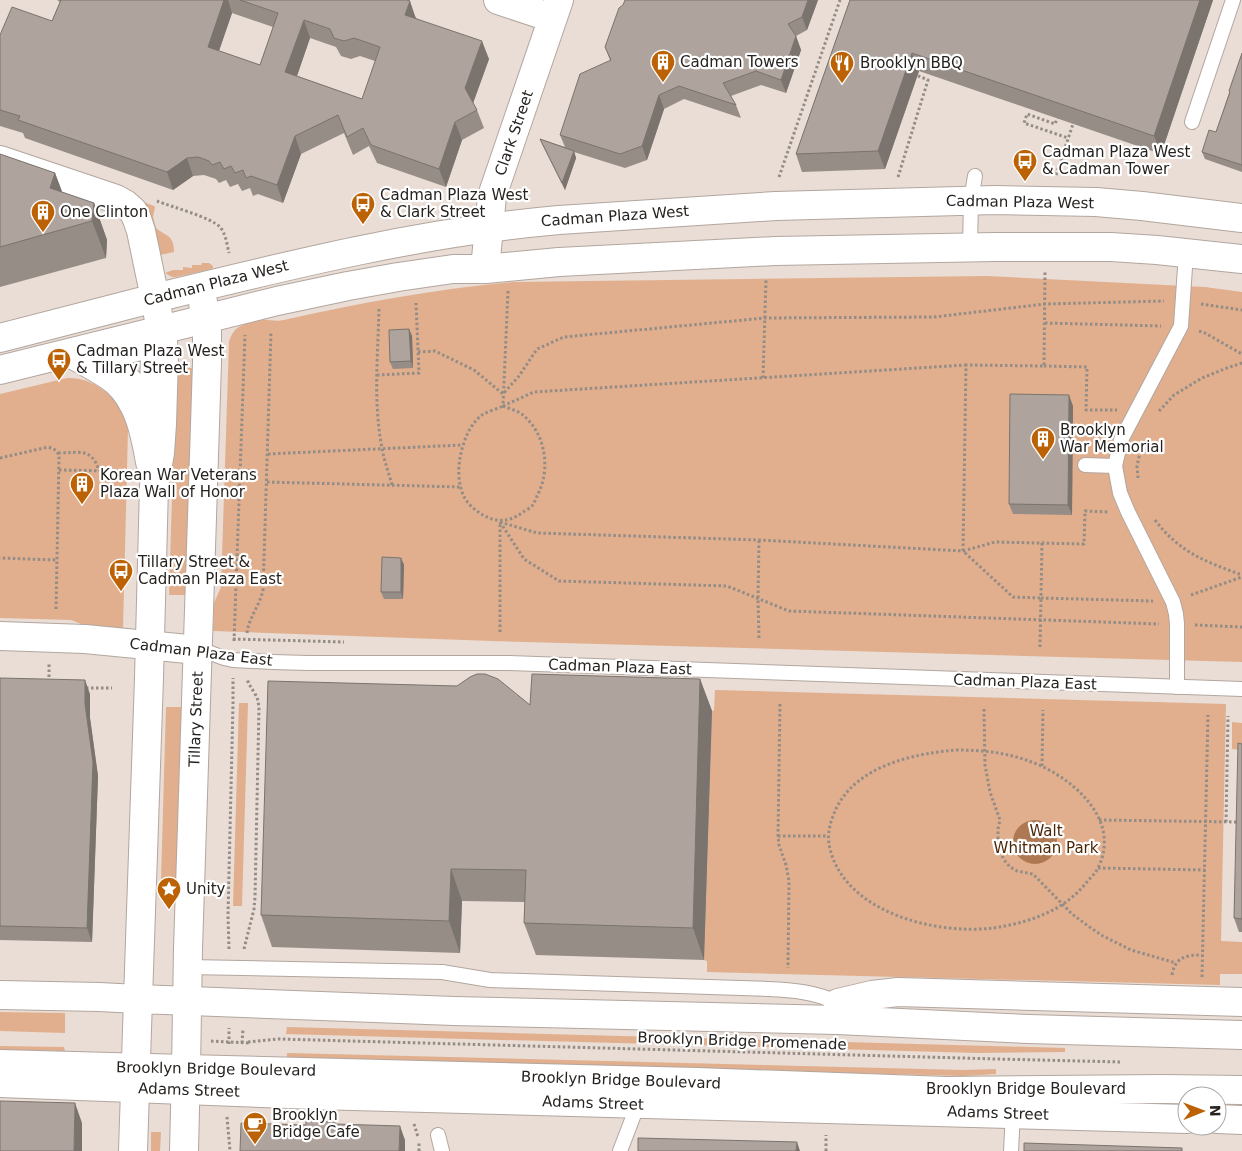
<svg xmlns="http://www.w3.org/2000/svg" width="1242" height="1151" viewBox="0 0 1242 1151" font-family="'DejaVu Sans',sans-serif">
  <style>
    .green { fill: #e1af8d }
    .water { fill: #ae7852 }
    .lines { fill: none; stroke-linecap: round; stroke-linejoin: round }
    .service-casing { stroke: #b2a69f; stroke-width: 16 }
    .pedestrian-casing { stroke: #b2a69f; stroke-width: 22 }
    .minor-casing { stroke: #b2a69f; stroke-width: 30 }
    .secondary-casing { stroke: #b2a69f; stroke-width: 30 }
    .primary-casing { stroke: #b2a69f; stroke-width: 30 }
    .trunk-casing { stroke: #b2a69f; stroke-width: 30 }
    .path { stroke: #948c86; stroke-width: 3; stroke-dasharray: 2.5 2.5; stroke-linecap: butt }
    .service { stroke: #fff; stroke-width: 14 }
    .pedestrian { stroke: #fff; stroke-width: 20 }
    .minor { stroke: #fff; stroke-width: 28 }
    .secondary { stroke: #fff; stroke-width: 28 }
    .primary { stroke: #fff; stroke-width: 28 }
    .trunk { stroke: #fff; stroke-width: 28 }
    .wall { fill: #968d87; fill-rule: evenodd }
    .shaded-wall { fill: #7a736e }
    .building { fill: #afa49d; stroke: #7a736e; fill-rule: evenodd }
    .labels { text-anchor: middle; stroke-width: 4.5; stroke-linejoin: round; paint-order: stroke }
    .poi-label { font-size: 15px; fill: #26221f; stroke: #fff; text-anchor: start }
    .street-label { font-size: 15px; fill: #26221f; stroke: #fff }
    .park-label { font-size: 15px; fill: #4b2607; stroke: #fff }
  </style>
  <rect width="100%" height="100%" fill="#e9ddd5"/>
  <g class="green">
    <path d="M141 201 154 206 155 207 153 217 156 228C167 237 174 235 174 252L160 255Z"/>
    <path d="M202 263H209L213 266V268L212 269 176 277H172L165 273 173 270H183V267L192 268V265H201Z"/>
    <path d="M987 276 1205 287 1242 292V662L492 641 213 631 214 603 221 587 229 342C231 334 235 328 243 325 248 323 255 320 261 320 269 319 275 322 284 320 360 303 436 289 514 282Z"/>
    <path d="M176 368H194L187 595H169Z"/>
    <path d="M67 378C71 378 75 378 79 379 96 382 114 396 122 411 125 417 127 424 128 430L123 628H92L71 620 0 618V394Z"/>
    <path d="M715 690 1226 704 1221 941 1242 942V974H1220V985L707 972V961L704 960 712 711 714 710Z"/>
    <path d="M239 703H248L242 906H233Z"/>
    <path d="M166 707H184L179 881 161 880Z"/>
    <path d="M1232 722 1242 723V750L1232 749Z"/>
    <path d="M0 1012 65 1013V1033L0 1031Z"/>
    <path d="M287 1027 1031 1047 1065 1048V1052L978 1053 286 1034Z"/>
    <path d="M0 1046 64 1047 65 1051 0 1050Z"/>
    <path d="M287 1053 964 1070 996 1069V1074L964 1076 287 1058Z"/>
    <path d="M151 1132H161L160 1151H151Z"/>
  </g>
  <circle class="water" cx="1035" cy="842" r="22"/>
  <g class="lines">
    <defs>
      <g id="service">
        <path d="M1192 122 1233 0"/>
        <path d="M970 247 971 200 975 176"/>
        <path d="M1085 465 1115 466"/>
        <path d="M198 650 205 651 224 658 233 660 273 662 308 663H509L1242 689"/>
        <path d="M1177 687V624L1176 614 1173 602 1128 512 1120 493 1115 466 1121 440 1181 326 1186 253"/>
        <path d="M188 967 442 972 490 980 768 989C792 990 816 992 838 1003"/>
        <path d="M438 1135 442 1151"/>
        <path d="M620 1151 638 1104"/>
        <path d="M1011 1151 1013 1113"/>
      </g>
      <path id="pedestrian" d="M148 348 151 351 150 393 149 396H147L123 370 112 362 111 359 113 357Z"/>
      <g id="minor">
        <path d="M498 0 552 18"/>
        <path d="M0 160 116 199 125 204 133 211 137 219 141 231 155 298"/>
        <path d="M485 269 492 196 559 0"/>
        <path d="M0 636 85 639 198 650"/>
        <path d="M837 1020 838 1003 872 995 898 992 1242 1002"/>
        <path d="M0 1083 316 1095 1187 1119"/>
        <path d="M1217 1119 1242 1120"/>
      </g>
      <g id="secondary">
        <path d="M0 338 155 298"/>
        <path d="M0 370 161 330"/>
      </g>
      <g id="primary">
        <path d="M161 330 277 301 348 286 398 277 453 269H485L559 262 775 251 995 247H1111L1157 250 1242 259"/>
        <path d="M70 353C85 362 103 370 116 381 139 402 145 433 150 462"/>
        <path d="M0 995 99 997 138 999 149 678 154 486 160 453 162 424 164 356 163 342 155 298C289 265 422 232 559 220L776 206 996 200 1096 202 1142 206 1242 218"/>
        <path d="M0 1064 186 1069 188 949 207 363V332L203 302"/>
      </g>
      <g id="trunk">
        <path d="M133 1151 138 999 454 1011 837 1020 1028 1029 1242 1035"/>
        <path d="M184 1151 186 1069 697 1082 946 1091 1163 1089 1242 1090"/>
      </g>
    </defs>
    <use href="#service" class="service-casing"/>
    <use href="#pedestrian" class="pedestrian-casing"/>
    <use href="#minor" class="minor-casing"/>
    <use href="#secondary" class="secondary-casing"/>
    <use href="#primary" class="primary-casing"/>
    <use href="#trunk" class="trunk-casing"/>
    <g class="path">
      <path d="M1058 116 1055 124 1027 114 1024 123 1068 138"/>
      <path d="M1056 175 1074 121"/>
      <path d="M779 177 840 0"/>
      <path d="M898 177 928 80 916 75V74"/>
      <path d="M157 201C172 207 210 217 220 227 226 234 227 245 229 253"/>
      <path d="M508 291 503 406 534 392 966 365"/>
      <path d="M1201 304 1242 310"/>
      <path d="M379 309C378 355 373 402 382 448 384 461 389 473 392 485"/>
      <path d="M1045 323 1161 326"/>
      <path d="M1199 331 1205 333 1242 354"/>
      <path d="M418 352 435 351 474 370 503 394 519 376 537 349 564 337 765 318 934 317 1045 304 1164 301"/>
      <path d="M1044 366 1087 367 1086 410H1117"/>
      <path d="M377 375 419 373 416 303"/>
      <path d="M763 378 766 279"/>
      <path d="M503 406C510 409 519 411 524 416 546 435 551 470 537 496 536 499 534 503 532 506 530 508 526 510 523 512 505 526 488 521 472 507 459 496 457 474 460 458 463 442 469 425 482 415 488 411 497 409 503 406Z"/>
      <path d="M1159 411 1174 395 1202 378 1227 368 1242 363"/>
      <path d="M58 453C79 453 92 447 99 471"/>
      <path d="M268 454 462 445"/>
      <path d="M0 458 48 447C55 449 58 451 59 457L57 560 0 558"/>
      <path d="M59 470 114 471"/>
      <path d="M1138 478 1137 466 1140 452"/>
      <path d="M267 482 461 487"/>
      <path d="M1155 520C1179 552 1206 562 1242 575"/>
      <path d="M500 522 524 559 559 581 727 586 789 611 1159 624"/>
      <path d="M1042 543 1041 598 1153 601"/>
      <path d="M1191 595 1242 577"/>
      <path d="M56 609 57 560"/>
      <path d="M1195 625 1242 627"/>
      <path d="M500 632V522L537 533 759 540 963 551 995 542 1084 544 1085 511 1109 512"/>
      <path d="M247 633C249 617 260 605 263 590L271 332"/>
      <path d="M759 638 758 598 759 540"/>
      <path d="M233 639 344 642"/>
      <path d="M234 641 245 335"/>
      <path d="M1040 647 1041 598 1013 597 963 551 966 365 1044 366 1045 271"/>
      <path d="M49 682V663"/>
      <path d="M86 688H112"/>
      <path d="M780 704 778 836 779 845 786 865 789 881 788 968"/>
      <path d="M984 709 985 765 990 792 1000 820 998 829V840L1000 851 1004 860 1010 867 1017 871 1033 874 1072 914 1088 926 1103 936 1131 950 1176 963"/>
      <path d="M956 750C980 750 1003 752 1026 760 1069 774 1123 818 1098 868 1095 874 1090 878 1086 883 1064 911 1028 923 993 928 936 935 846 913 830 849 827 838 829 826 833 816 851 767 910 754 956 750Z"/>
      <path d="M1042 766 1043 710"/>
      <path d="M1099 820 1238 822"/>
      <path d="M1226 822 1228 716"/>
      <path d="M778 836H828"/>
      <path d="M1098 868 1205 870"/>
      <path d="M229 949 228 916 233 703V678"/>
      <path d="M244 949 254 909 255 897 259 707C258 702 258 698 255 694 252 688 248 684 247 678"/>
      <path d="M1172 975C1175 957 1186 955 1202 955"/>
      <path d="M1202 977 1208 715"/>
      <path d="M211 1041 249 1043"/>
      <path d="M248 1042 279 1039 997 1059 1121 1062"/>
      <path d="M242 1043 243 1029"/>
      <path d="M229 1044V1028"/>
      <path d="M227 1117 230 1151"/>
      <path d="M414 1124 418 1137"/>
      <path d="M419 1151V1143"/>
      <path d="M826 1151V1135"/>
    </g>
    <use href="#service" class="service"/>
    <use href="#pedestrian" class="pedestrian"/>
    <use href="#minor" class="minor"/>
    <use href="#secondary" class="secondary"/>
    <use href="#primary" class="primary"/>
    <use href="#trunk" class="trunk"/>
  </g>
  <g class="wall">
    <path d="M57 0H407L416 18 489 59 473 103 477 110 484 128 462 140 446 187 377 163 369 146 353 155 344 133 301 154 283 203 258 194 253 196 250 188 242 191 238 184 230 187 226 180 219 183 216 179 204 175 193 176 173 190 25 138 23 133 0 126V35L52 21 60 2ZM232 13 273 27 260 65 219 51ZM310 38 336 47 341 56 351 59 360 56 375 61 362 99 297 76Z"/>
    <path d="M818 0 807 30 796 36 801 50 786 93 761 85 731 96 736 105 741 118 684 99 664 109 647 160 625 168 574 152 576 158 565 190 543 146 540 139 565 147 560 135 610 60 605 47Z"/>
    <path d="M850 0H1213L1161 154 919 71 885 169 802 172 796 154Z"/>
    <path d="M1242 53V172L1205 159 1202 152 1216 132 1229 93V91Z"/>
    <path d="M0 154 55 173 62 192 94 203 107 240 106 258 0 287Z"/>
    <path d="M409 329 412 336 413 368 393 369 390 362Z"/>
    <path d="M1073 406 1072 515 1013 514 1009 504Z"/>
    <path d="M401 558 404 565 403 599H384L381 592Z"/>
    <path d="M0 678 90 694V718L98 776 92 942 0 940Z"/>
    <path d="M700 679 712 711 704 960 536 955 524 923 525 902 462 901 460 953 272 947 261 915 530 705Z"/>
    <path d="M1242 744V932H1239L1234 918Z"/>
  </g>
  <g class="shaded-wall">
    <path d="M224 0H228L232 13 214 65 208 47Z"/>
    <path d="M808 0H818L807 30 802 17Z"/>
    <path d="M1200 0H1213L1161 154 1154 136Z"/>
    <path d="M410 1 416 19 405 15Z"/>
    <path d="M304 20 310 38 292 90 285 72Z"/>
    <path d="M796 36 801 50 786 93 781 80Z"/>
    <path d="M482 41 489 59 472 106 465 88Z"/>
    <path d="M912 53 919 71 885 169 878 151Z"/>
    <path d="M659 95 664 109 647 160 642 146Z"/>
    <path d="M455 122 462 140 446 187 439 169Z"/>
    <path d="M295 136 301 154 283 203 277 185Z"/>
    <path d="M574 151 576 158 565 190 562 183Z"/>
    <path d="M187 158 193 176 173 190 167 172Z"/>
    <path d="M55 173 69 210 50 188Z"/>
    <path d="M94 203 107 240 106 258 92 221Z"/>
    <path d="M409 329 412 336 413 368 411 361Z"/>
    <path d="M1069 395 1073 406 1072 515 1068 505Z"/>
    <path d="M401 558 404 565 403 599 401 592Z"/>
    <path d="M700 679 712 711 704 960 693 928Z"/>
    <path d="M85 680 90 694V718L98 776 92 942 87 928Z"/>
    <path d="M451 869 462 901 460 953 449 921Z"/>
    <path d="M75 1103 82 1123V1151H74Z"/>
    <path d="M400 1126 405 1140V1151H399Z"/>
    <path d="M797 1142 800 1151H796Z"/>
  </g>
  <g class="building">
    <path d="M61 0H224L208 47 260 65 278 13 240 0H407L410 1 405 15 482 41 465 88 477 110 455 122 439 169 371 145 363 128 347 137 338 115 295 136 277 185 251 176 246 178 243 170 235 173 231 166 224 169 220 162 212 165 209 161 198 157 187 158 167 172 18 120 20 116 0 110V35L12 7 52 21ZM304 20 330 29 334 38 344 41 354 38 380 47 362 99 285 72Z"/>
    <path d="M625 0H808L802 17 788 24 796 36 781 80 756 71 723 83 736 105 679 86 659 95 642 146 620 154 560 135 580 74 611 60 605 47 619 8 623 5Z"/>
    <path d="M850 0H1200L1154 136 912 53 878 151 796 154Z"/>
    <path d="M1242 53V165L1202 152 1209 130 1216 132 1230 92 1229 91Z"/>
    <path d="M540 139 574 151 562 183Z"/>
    <path d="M0 154 55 173 50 188 94 203 92 221 0 247Z"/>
    <path d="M409 329 411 361 390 362 389 330Z"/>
    <path d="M1010 394 1069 395 1068 505 1009 504Z"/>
    <path d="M382 557 401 558V592H381Z"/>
    <path d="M477 674H485L498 679 530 705 532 674 700 679 693 928 524 923 526 870 451 869 449 921 261 915 268 681 457 686 470 677Z"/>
    <path d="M0 678 85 680V704L93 762 87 928 0 926Z"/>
    <path d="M1238 743 1242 744V919L1234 918Z"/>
    <path d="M0 1101 75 1103 74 1151H0Z"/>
    <path d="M306 1121 335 1122V1124L400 1126 399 1151H240L241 1123 306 1125Z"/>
    <path d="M638 1138 797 1142 796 1151H638Z"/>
    <path d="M1024 1143 1182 1148V1151H1024Z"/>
  </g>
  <defs>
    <symbol id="building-pin" viewBox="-11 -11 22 30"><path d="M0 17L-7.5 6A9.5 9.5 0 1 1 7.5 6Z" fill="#bc6204" stroke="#fff"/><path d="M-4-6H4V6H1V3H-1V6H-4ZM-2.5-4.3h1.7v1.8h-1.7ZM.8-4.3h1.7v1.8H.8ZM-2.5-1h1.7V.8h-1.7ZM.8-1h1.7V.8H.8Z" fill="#fff"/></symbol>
    <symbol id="restaurant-pin" viewBox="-11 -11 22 30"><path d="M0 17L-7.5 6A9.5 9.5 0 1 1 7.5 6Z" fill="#bc6204" stroke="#fff"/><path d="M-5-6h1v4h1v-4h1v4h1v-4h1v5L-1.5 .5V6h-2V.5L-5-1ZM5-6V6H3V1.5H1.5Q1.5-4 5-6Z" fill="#fff"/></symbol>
    <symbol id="bus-pin" viewBox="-11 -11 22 30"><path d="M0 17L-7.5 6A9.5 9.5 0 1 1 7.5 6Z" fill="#bc6204" stroke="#fff"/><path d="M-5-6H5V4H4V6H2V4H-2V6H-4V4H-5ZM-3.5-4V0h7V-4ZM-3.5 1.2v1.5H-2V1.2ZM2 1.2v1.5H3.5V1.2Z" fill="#fff"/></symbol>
    <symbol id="sight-pin" viewBox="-11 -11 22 30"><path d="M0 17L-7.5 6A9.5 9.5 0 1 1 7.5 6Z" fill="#bc6204" stroke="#fff"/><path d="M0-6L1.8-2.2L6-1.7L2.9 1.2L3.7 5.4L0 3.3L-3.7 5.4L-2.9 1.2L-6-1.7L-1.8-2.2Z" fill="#fff"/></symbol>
    <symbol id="cafe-pin" viewBox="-11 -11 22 30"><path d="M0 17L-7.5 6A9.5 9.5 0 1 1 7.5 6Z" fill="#bc6204" stroke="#fff"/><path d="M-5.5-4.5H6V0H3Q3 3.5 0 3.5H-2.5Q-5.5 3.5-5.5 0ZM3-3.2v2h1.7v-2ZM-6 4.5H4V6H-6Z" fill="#fff"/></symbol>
  </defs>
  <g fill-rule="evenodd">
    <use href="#building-pin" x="649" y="48" width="28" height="38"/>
    <use href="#restaurant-pin" x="828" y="49" width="28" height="38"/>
    <use href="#bus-pin" x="1011" y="147" width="28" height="38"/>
    <use href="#bus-pin" x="349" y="190" width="28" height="38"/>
    <use href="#building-pin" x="29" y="198" width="28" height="38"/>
    <use href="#bus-pin" x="45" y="346" width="28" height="38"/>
    <use href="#building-pin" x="1029" y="425" width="28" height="38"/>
    <use href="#building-pin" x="68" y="470" width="28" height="38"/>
    <use href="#bus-pin" x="107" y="557" width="28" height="38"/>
    <use href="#sight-pin" x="155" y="875" width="28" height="38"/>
    <use href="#cafe-pin" x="241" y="1110" width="28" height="38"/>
  </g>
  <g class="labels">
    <g class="poi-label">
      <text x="680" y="67">Cadman Towers</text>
      <text x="860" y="68">Brooklyn BBQ</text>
      <text x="1042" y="157">Cadman Plaza West<tspan x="1042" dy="17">&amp; Cadman Tower</tspan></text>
      <text x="380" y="200">Cadman Plaza West<tspan x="380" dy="17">&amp; Clark Street</tspan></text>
      <text x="60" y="217">One Clinton</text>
      <text x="76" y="356">Cadman Plaza West<tspan x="76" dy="17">&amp; Tillary Street</tspan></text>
      <text x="1060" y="435">Brooklyn<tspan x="1060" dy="17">War Memorial</tspan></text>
      <text x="100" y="480">Korean War Veterans<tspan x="100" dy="17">Plaza Wall of Honor</tspan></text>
      <text x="138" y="567">Tillary Street &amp;<tspan x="138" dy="17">Cadman Plaza East</tspan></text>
      <text x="186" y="894">Unity</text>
      <text x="272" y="1120">Brooklyn<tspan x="272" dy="17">Bridge Cafe</tspan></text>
    </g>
    <g class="street-label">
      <text transform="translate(514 133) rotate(-71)" y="5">Clark Street</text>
      <text transform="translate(1020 202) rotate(1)" y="5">Cadman Plaza West</text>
      <text transform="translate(615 216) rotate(-4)" y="5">Cadman Plaza West</text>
      <text transform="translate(216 283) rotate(-14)" y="5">Cadman Plaza West</text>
      <text transform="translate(201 652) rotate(7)" y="5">Cadman Plaza East</text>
      <text transform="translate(620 667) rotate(2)" y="5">Cadman Plaza East</text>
      <text transform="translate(1025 682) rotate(2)" y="5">Cadman Plaza East</text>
      <text transform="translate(196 719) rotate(-88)" y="5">Tillary Street</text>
      <text transform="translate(742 1041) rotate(2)" y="5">Brooklyn Bridge Promenade</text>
      <text transform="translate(216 1069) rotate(1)" y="5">Brooklyn Bridge Boulevard</text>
      <text transform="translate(621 1080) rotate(2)" y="5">Brooklyn Bridge Boulevard</text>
      <text x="1026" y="1094">Brooklyn Bridge Boulevard</text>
      <text transform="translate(189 1090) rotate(2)" y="5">Adams Street</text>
      <text transform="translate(593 1103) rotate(2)" y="5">Adams Street</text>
      <text transform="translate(998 1113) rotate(2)" y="5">Adams Street</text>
    </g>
    <g class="park-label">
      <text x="1046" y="836">Walt<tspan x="1046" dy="17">Whitman Park</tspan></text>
    </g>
  </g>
  <g transform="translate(1202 1111) rotate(89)"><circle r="24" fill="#ffffff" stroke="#a8a7a5"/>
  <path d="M0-4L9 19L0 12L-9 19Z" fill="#bc6204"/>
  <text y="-8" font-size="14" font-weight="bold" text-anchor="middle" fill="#26221f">N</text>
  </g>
</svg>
